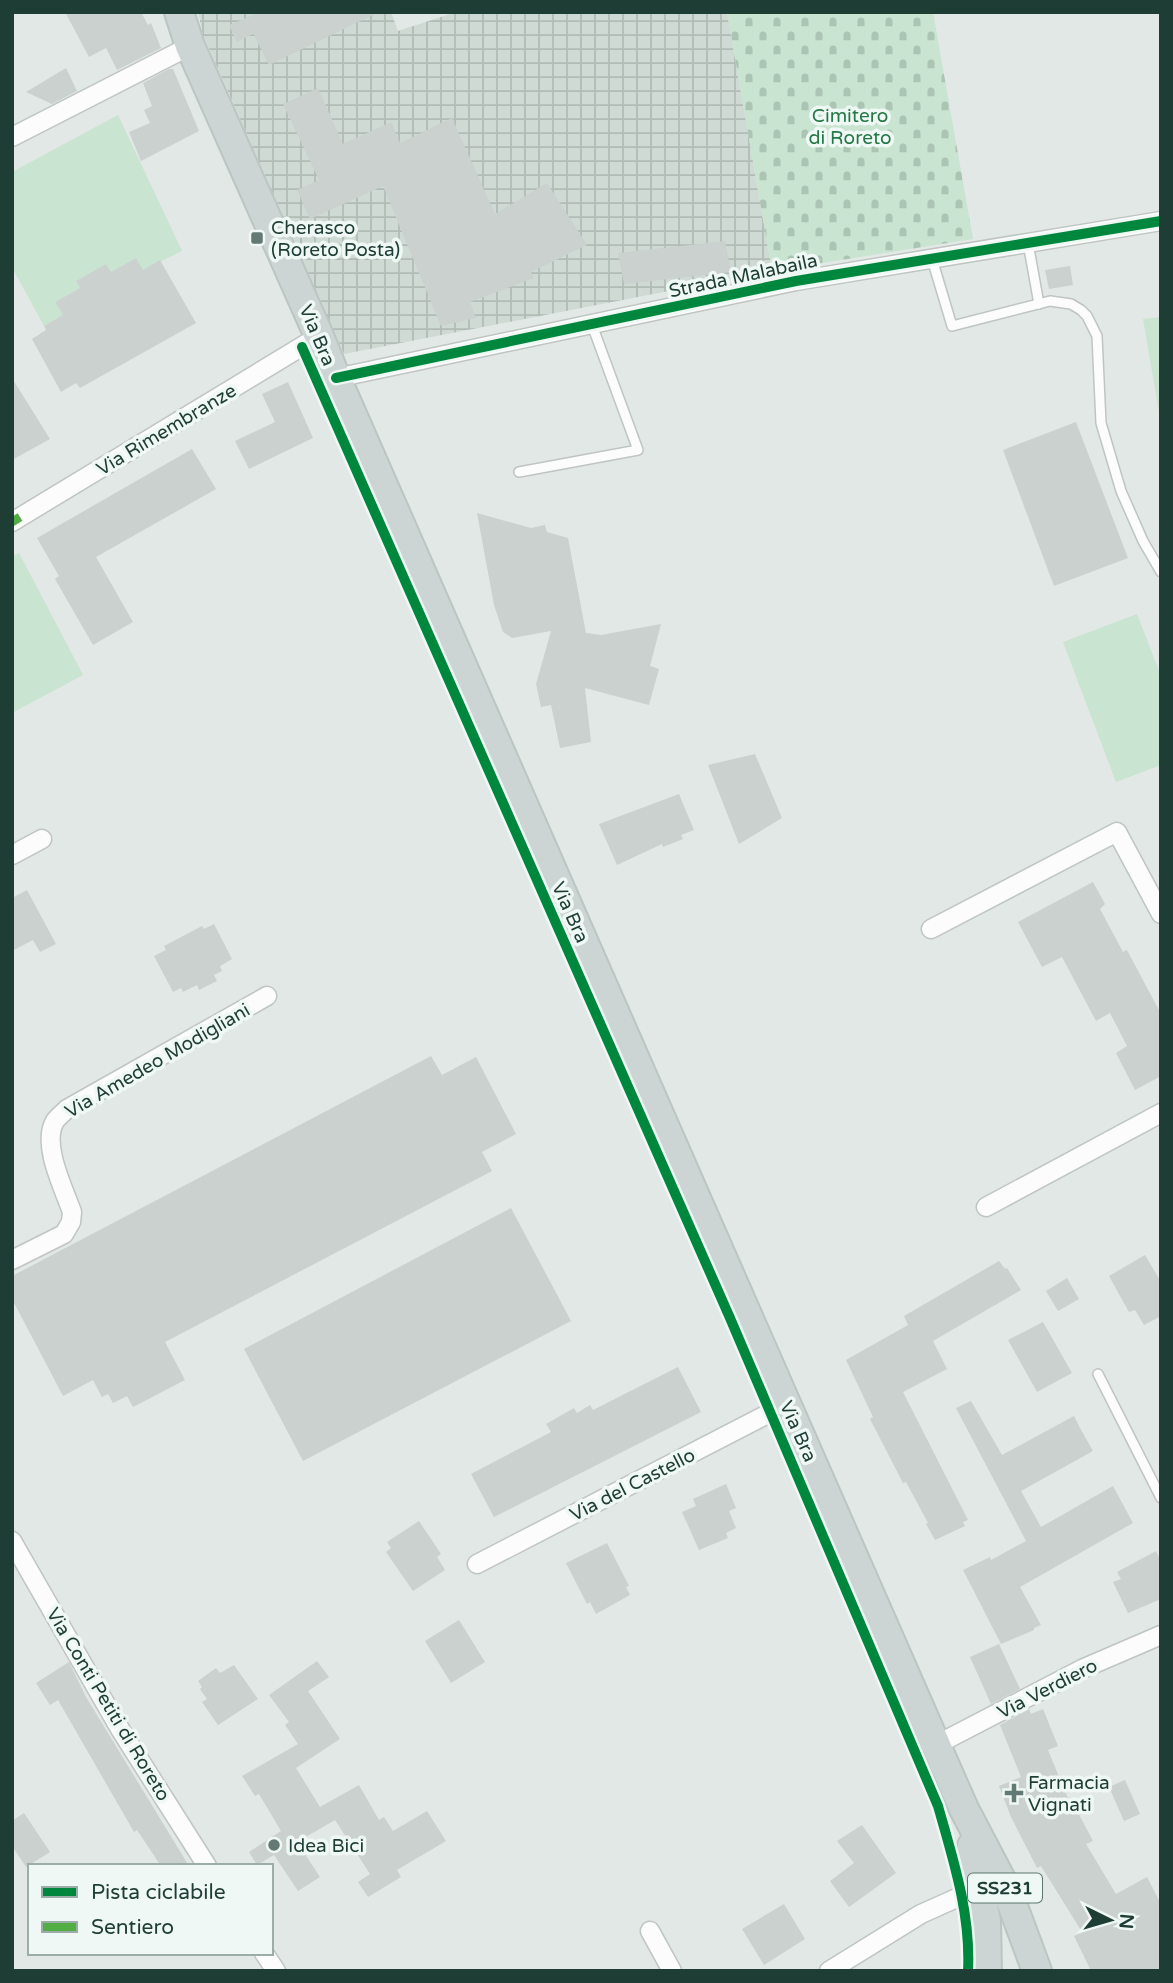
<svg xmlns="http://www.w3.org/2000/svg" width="1173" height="1983" viewBox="0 0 1173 1983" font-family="'Varela Round',sans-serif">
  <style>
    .industrial { fill: url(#industrial-grid) }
    .cemetery { fill: url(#cemetery-stones) }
    .green { fill: #c9e4d1 }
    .building { fill: #cad1ce }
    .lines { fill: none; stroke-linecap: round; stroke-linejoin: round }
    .lane-casing { stroke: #bfc5c2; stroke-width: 12 }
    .street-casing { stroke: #bfc5c2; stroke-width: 21 }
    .primary-casing { stroke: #bbc5c2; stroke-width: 32 }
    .lane { stroke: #fbfcfb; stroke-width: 9 }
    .street { stroke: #fbfcfb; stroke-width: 18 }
    .primary { stroke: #ccd5d3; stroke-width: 28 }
    .quiet { stroke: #52ad45; stroke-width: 9; stroke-dasharray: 18 9; stroke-linecap: butt }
    .cycleway-casing { stroke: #eff8f4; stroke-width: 15 }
    .cycleway { stroke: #00873e; stroke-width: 10 }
    .poi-dot { fill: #637973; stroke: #eff8f4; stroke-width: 2.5 }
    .labels { text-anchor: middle; stroke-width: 7; stroke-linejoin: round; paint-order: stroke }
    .shield { fill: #eff8f4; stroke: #5d756e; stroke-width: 2 }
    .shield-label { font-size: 18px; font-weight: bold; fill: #1e3d35 }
    .park-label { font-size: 19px; fill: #247846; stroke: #eff8f4 }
    .poi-label { font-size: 19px; fill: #1e3d35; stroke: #eff8f4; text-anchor: start }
    .street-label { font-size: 19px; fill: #1e3d35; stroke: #eff8f4 }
  </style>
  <defs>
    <pattern id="industrial-grid" width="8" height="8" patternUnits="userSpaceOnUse" patternTransform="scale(1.75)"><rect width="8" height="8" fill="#cfdad5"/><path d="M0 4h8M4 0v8" fill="none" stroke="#b1bcb7"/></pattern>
    <pattern id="cemetery-stones" width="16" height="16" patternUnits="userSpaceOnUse" patternTransform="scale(1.75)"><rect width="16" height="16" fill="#c9e4d1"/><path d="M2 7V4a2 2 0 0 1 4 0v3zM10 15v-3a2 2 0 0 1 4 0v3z" fill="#acc4b4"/></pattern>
  </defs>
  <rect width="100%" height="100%" fill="#e2e8e5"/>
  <path class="industrial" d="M198 12H391L398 31 456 12H727L772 271 344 354 203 35Z"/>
  <path class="cemetery" d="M727 12H933L973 239 772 271Z"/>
  <g class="green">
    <path d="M118 115 182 251 143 270 136 258 111 272 106 264 76 281 80 288 55 302 63 315 44 326 12 267V172Z"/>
    <path d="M1161 317V424L1143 319Z"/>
    <path d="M19 553 83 675 12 713V557Z"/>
    <path d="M1137 614 1161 676V765L1116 782 1063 642Z"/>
  </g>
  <g class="building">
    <path d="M65 12H141L148 25 151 23 161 48 117 70 106 48 89 57Z"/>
    <path d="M260 12H379L269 65 250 27 253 34 237 42 229 25Z"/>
    <path d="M66 68 77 91 52 104 26 92Z"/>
    <path d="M169 69H173L199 131 141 161 129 132 150 123 144 110 152 106 143 83Z"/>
    <path d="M318 88 343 144 391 122 400 143 452 118 495 214 547 183 587 245 531 272 534 278 470 302 476 318 441 326 383 186 310 219 297 190 319 180 283 104Z"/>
    <path d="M725 241 731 272 624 284 618 253Z"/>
    <path d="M136 258 143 270 160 260 196 323 80 388 76 383 61 392 32 339 46 330 44 326 63 315 55 302 80 288 76 281 106 264 111 272Z"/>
    <path d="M1070 266 1073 285 1049 289 1045 270Z"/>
    <path d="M12 378 50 439 12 460Z"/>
    <path d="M288 382 313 438 249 469 235 441 275 422 262 394Z"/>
    <path d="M1076 422 1128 558 1054 586 1003 450Z"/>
    <path d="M192 449 216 489 96 557 133 622 93 645 55 579 59 576 37 538Z"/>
    <path d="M477 513 531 528 545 525 547 532 568 538 586 633 601 635 661 624 650 666 659 669 649 705 585 688 591 742 560 748 551 705 541 707 536 684 551 631 512 638 503 632 494 605Z"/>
    <path d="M755 754 782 818 739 844 708 765Z"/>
    <path d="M679 794 694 830 681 835 683 839 663 847 662 844 617 865 599 824Z"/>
    <path d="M1093 882 1105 904 1100 909 1123 952 1127 950 1161 1014V1076L1135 1090 1116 1053 1127 1046 1110 1013 1096 1021 1062 957 1042 967 1018 922Z"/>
    <path d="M27 890 56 944 40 952 33 940 12 951V898Z"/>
    <path d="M214 924 232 959 220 966 222 971 214 975 217 981 199 990 197 985 183 992 181 988 173 992 154 956 166 950 164 946 202 926 204 929Z"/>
    <path d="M431 1056 442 1075 476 1057 516 1134 482 1152 492 1171 165 1342 185 1380 133 1407 127 1396 113 1403 108 1394 102 1397 93 1380 63 1396 12 1299V1276Z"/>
    <path d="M511 1208 571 1321 303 1461 244 1349Z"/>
    <path d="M1145 1255 1161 1282V1316L1144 1325 1135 1310 1129 1312 1109 1276Z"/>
    <path d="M999 1261 1005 1269 1007 1268 1021 1290 933 1341 947 1369 903 1392 968 1520 963 1522 965 1526 935 1540 926 1524 928 1523 906 1482 903 1483 870 1419 873 1417 846 1360 908 1325 904 1316Z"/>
    <path d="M1067 1278 1079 1299 1058 1311 1046 1291Z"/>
    <path d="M1043 1322 1072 1373 1037 1392 1008 1340Z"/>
    <path d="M678 1367 701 1412 494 1517 471 1474 551 1432 546 1424 574 1408 577 1413 590 1405 593 1410Z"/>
    <path d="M971 1401 1002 1455 1074 1416 1080 1428 1093 1451 1021 1491 1041 1527 1113 1486 1133 1523 1020 1587 1041 1625 1034 1628V1630L1001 1644 963 1570 990 1557 991 1560 1026 1541 956 1408Z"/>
    <path d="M726 1484 736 1508 729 1511 736 1528 726 1533 728 1538 699 1550 682 1512 696 1506 693 1499Z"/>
    <path d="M419 1521 441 1554 437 1557 445 1570 413 1591 386 1552 391 1548 387 1542Z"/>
    <path d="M607 1543 629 1586 626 1587 630 1595 596 1614 590 1602 587 1604 566 1563Z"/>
    <path d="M1156 1551 1161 1561V1599L1128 1613 1113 1582 1121 1579 1117 1572Z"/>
    <path d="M459 1620 485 1662 451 1683 425 1641Z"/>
    <path d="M999 1644 1020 1689 991 1704 970 1657Z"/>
    <path d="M317 1661 329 1677 308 1691 340 1739 296 1768 320 1807 359 1785 379 1820 384 1817 393 1831 427 1811 446 1841 397 1870 401 1877 368 1897 358 1882 370 1874 335 1820 297 1842 320 1877 298 1891 274 1855 257 1865 249 1852 281 1831 259 1794 255 1796 242 1776 298 1744 285 1725 289 1722 269 1695Z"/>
    <path d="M69 1662 86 1697 189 1866H161L137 1830 134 1832 58 1700 50 1705 36 1683Z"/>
    <path d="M234 1665 258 1699 218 1725 202 1702 207 1699 200 1689 202 1687 198 1681 216 1668 220 1673Z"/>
    <path d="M1029 1709 1031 1714 1043 1709 1058 1746 1048 1750 1072 1808 1075 1807 1093 1841 1086 1844 1116 1894 1147 1877 1161 1904V1971H1091L1074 1936 1082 1932 1041 1866 1037 1868 1011 1817 999 1786 1021 1777 1000 1725Z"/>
    <path d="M1125 1780 1140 1814 1124 1821 1109 1787Z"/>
    <path d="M24 1813 50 1852 26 1867 12 1846V1821Z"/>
    <path d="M862 1825 896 1873 849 1907 830 1881 854 1863 837 1841Z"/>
    <path d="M784 1904 805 1939 764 1965 742 1929Z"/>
  </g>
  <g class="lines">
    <defs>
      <g id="lane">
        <path d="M1028 243 1039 304"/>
        <path d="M932 259 952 326 1050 301 1071 304 1081 310 1087 316 1097 336 1101 423 1121 491 1143 541 1161 572"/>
        <path d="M519 472 638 450 592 325"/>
        <path d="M1098 1374 1161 1498"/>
      </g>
      <g id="street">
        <path d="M12 137 190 46"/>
        <path d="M336 378 796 281 1161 221"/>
        <path d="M12 522 319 336"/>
        <path d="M12 855 42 839"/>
        <path d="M931 929 1117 832 1161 914"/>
        <path d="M986 1207 1161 1113"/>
        <path d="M12 1260 64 1234 71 1222 72 1212C64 1189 41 1144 55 1121 58 1117 63 1113 67 1109L267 996"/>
        <path d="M12 1541 120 1729 207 1866"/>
        <path d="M477 1564 787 1404"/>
        <path d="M936 1745 1082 1669 1161 1635"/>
        <path d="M650 1931 672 1971"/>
        <path d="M264 1953 276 1971"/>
        <path d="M829 1971 921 1914 988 1884"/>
      </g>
      <g id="primary">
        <path d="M179 12 190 46 319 336 336 378 964 1809 1008 1893 1037 1971"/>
        <path d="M972 1846 986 1921 987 1971"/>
      </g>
    </defs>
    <use href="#lane" class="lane-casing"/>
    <use href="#street" class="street-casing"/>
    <use href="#primary" class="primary-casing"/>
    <use href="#lane" class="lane"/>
    <use href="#street" class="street"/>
    <use href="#primary" class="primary"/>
    <path class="quiet" d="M12 522 20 517"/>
    <defs>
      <g id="cycleway">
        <path d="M302 347 730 1318 938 1806C953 1859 971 1914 968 1971"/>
        <path d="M336 378 796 281 1161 221"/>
      </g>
    </defs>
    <use href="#cycleway" class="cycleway-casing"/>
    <use href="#cycleway" class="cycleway"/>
  </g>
  <g class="poi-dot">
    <rect x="250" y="231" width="14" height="14" rx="3.5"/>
    <path d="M1010.5 1782.5h7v7h7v7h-7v7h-7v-7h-7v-7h7z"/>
    <circle cx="274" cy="1845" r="7"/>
  </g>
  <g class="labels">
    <rect class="shield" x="968" y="1873.5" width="74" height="29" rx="5"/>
    <g class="shield-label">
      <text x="1005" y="1894">SS231</text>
    </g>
    <g class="park-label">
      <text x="850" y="122">Cimitero<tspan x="850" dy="22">di Roreto</tspan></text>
    </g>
    <g class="poi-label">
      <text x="271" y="234">Cherasco<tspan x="271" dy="22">(Roreto Posta)</tspan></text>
      <text x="1028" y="1789">Farmacia<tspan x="1028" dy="22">Vignati</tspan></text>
      <text x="288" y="1852">Idea Bici</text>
    </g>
    <g class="street-label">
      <text transform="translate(743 275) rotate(-12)" y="7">Strada Malabaila</text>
      <text transform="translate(318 335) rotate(67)" y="7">Via Bra</text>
      <text transform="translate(166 429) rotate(-31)" y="7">Via Rimembranze</text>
      <text transform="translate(571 912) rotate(66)" y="7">Via Bra</text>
      <text transform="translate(157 1060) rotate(-30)" y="7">Via Amedeo Modigliani</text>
      <text transform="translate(799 1431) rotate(66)" y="7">Via Bra</text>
      <text transform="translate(632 1484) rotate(-27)" y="7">Via del Castello</text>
      <text transform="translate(1047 1688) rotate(-27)" y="7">Via Verdiero</text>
      <text transform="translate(109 1704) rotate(59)" y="7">Via Conti Petiti di Roreto</text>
    </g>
  </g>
  <rect width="1173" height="1983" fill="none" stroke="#1e3d35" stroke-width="28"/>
  <rect x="28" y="1864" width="245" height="91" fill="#eff8f4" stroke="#9bada8" stroke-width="2"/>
  <rect x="42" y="1887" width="35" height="10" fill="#00873e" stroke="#9bada8" stroke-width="2"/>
  <text x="91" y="1899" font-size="21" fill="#1e3d35">Pista ciclabile</text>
  <rect x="42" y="1922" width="35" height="10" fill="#52ad45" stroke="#9bada8" stroke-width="2"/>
  <text x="91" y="1934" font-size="21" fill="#1e3d35">Sentiero</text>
  <g transform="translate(1110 1920) rotate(95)" stroke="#eff8f4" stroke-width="5" paint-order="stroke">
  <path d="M0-5L12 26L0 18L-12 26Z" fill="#1e3d35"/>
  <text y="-10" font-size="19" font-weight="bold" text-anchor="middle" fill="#1e3d35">N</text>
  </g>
</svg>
